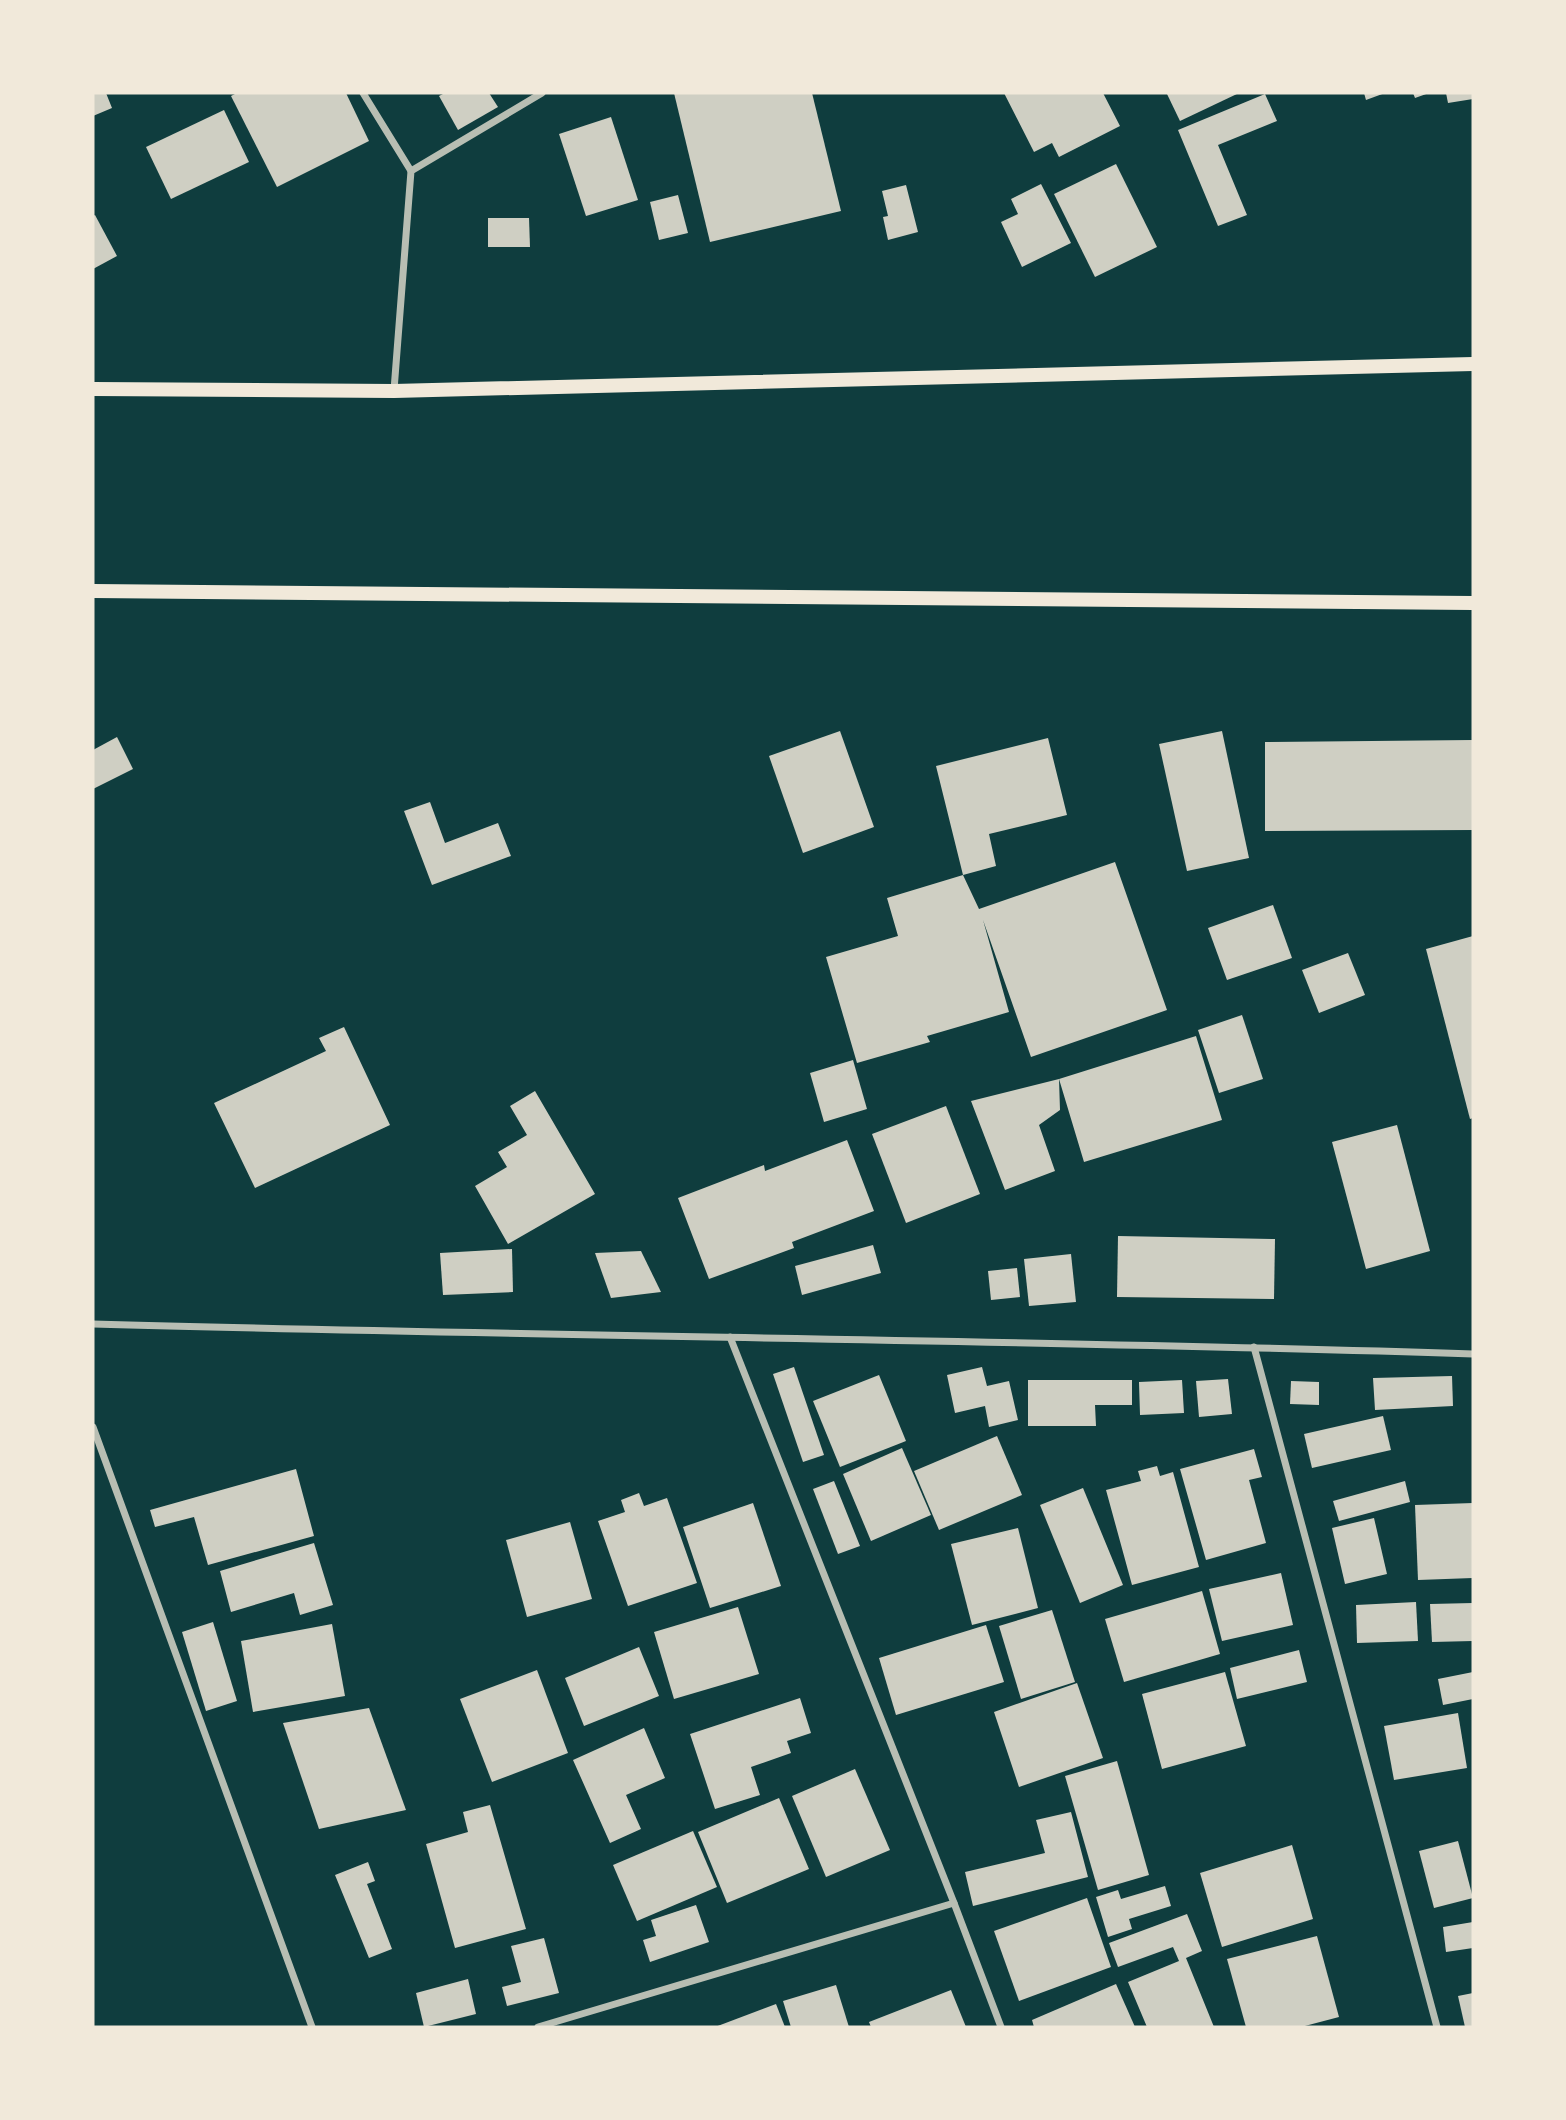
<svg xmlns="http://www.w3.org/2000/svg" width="1566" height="2120" viewBox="0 0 1566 2120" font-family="Inter,sans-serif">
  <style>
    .building { fill: #cfcfc3 }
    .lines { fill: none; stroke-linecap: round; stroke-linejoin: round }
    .minor { stroke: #b8beb3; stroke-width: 7 }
    .secondary { stroke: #f1e9da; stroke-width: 14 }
  </style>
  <rect width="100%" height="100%" fill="#0f3d3e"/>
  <g class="building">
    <path d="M93 93H106L112 108 93 116Z"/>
    <path d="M237 93H346L369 141 277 187 231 96Z"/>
    <path d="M445 93H489L498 107 458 130 439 96Z"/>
    <path d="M674 93H812L841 211 710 242Z"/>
    <path d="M1004 93H1103L1120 126 1059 157 1052 143 1034 152Z"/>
    <path d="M1169 93H1239L1180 121 1167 94Z"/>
    <path d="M1364 93H1385L1366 100Z"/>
    <path d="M1413 93H1429L1415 98Z"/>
    <path d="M1446 93H1473V99L1448 103Z"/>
    <path d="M1265 94 1277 121 1218 145 1247 215 1218 226 1178 130Z"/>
    <path d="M224 110 249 162 171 199 146 147Z"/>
    <path d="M611 117 638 200 586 216 559 134Z"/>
    <path d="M1116 164 1157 247 1095 277 1054 194Z"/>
    <path d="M1041 184 1071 243 1022 267 1001 222 1018 214 1011 199Z"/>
    <path d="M906 185 918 232 888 240 883 217 888 216 882 191Z"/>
    <path d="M678 195 688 233 659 240 650 202Z"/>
    <path d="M95 215 117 256 93 269V216Z"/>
    <path d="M488 218H529L530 247H488Z"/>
    <path d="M840 731 874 827 803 853 769 756Z"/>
    <path d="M1222 731 1249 858 1187 871 1159 744Z"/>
    <path d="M117 737 133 769 93 789V750Z"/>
    <path d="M1048 738 1067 815 989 834 996 866 963 875 979 909 1115 862 1167 1010 1031 1057 983 920 1009 1012 927 1036 930 1042 857 1063 826 957 898 936 887 898 963 875 936 766Z"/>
    <path d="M1473 740V830L1265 831V742Z"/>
    <path d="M430 802 445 843 498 823 511 856 432 885 404 811Z"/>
    <path d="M1273 905 1292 958 1227 980 1208 928Z"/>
    <path d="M1473 936V1118L1470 1119 1426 949Z"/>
    <path d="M1348 953 1365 995 1319 1013 1302 970Z"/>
    <path d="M1242 1015 1263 1079 1219 1093 1198 1030Z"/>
    <path d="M344 1027 390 1125 255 1188 214 1103 326 1051 319 1038Z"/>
    <path d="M1196 1036 1222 1120 1084 1162 1059 1079 1060 1110 1039 1125 1055 1171 1005 1190 971 1101 1059 1079Z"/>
    <path d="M853 1060 867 1109 824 1122 810 1073Z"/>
    <path d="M535 1091 595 1194 508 1244 475 1186 507 1167 498 1152 527 1135 510 1106Z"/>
    <path d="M946 1106 980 1194 906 1223 872 1134Z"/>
    <path d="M1397 1125 1430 1251 1366 1269 1332 1142Z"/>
    <path d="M847 1140 874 1211 792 1242 794 1248 709 1279 678 1198 764 1165 765 1171Z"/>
    <path d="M1118 1236 1275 1239 1274 1299 1117 1297Z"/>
    <path d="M873 1245 881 1273 802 1295 795 1266Z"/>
    <path d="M512 1249 513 1292 443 1295 440 1253Z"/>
    <path d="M641 1251 661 1292 611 1298 595 1253Z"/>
    <path d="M1071 1254 1076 1302 1029 1306 1024 1259Z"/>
    <path d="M1017 1268 1020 1297 991 1300 988 1271Z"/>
    <path d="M794 1367 824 1455 803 1462 773 1374Z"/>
    <path d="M982 1367 987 1386 1009 1381 1018 1420 989 1427 985 1406 955 1413 947 1375Z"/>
    <path d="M879 1375 906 1441 840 1467 813 1401Z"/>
    <path d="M1452 1376 1453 1406 1375 1410 1373 1378Z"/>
    <path d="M1228 1379 1232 1414 1199 1417 1196 1381Z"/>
    <path d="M1028 1380H1132V1405H1095L1096 1426H1028Z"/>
    <path d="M1182 1380 1184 1413 1140 1415 1139 1382Z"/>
    <path d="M1291 1381 1319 1382V1405L1290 1404Z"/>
    <path d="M1383 1416 1391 1450 1312 1468 1304 1434Z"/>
    <path d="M997 1436 1022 1495 939 1530 914 1471Z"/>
    <path d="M902 1448 931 1515 871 1541 843 1474Z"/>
    <path d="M1254 1449 1262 1477 1249 1480 1266 1543 1206 1560 1180 1469Z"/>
    <path d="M1157 1466 1160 1476 1173 1472 1199 1567 1132 1585 1106 1490 1141 1481 1138 1471Z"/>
    <path d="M296 1469 314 1536 208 1565 194 1517 155 1527 150 1510Z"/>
    <path d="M834 1481 860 1546 838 1554 813 1489Z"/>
    <path d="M1405 1481 1410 1502 1339 1521 1333 1501Z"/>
    <path d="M1083 1488 1123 1585 1080 1603 1040 1505Z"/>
    <path d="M639 1493 644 1506 667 1498 697 1583 628 1606 598 1521 625 1512 621 1500Z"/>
    <path d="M753 1503 781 1586 710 1608 683 1527Z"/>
    <path d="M1473 1503V1578L1418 1580 1415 1505Z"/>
    <path d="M1374 1518 1387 1574 1345 1584 1332 1528Z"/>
    <path d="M570 1522 592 1599 527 1617 506 1540Z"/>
    <path d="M1018 1528 1038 1608 972 1625 951 1544Z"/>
    <path d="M314 1543 333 1605 300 1615 294 1593 231 1612 220 1571Z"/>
    <path d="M1281 1573 1293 1625 1222 1641 1209 1589Z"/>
    <path d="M1202 1591 1220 1654 1124 1682 1105 1619Z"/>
    <path d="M1416 1602 1418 1641 1357 1643 1356 1605Z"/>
    <path d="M1473 1603V1641L1432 1642 1430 1604Z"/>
    <path d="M738 1607 759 1674 674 1699 654 1632Z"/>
    <path d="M1052 1610 1075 1682 1021 1699 999 1626Z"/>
    <path d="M213 1622 237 1701 206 1711 182 1632Z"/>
    <path d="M332 1624 345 1696 253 1712 241 1641Z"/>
    <path d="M986 1625 1004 1682 896 1715 879 1658Z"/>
    <path d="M639 1647 659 1696 584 1726 565 1678Z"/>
    <path d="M1299 1650 1307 1682 1237 1699 1230 1668Z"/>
    <path d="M537 1670 568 1753 492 1782 460 1699Z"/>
    <path d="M1225 1672 1246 1746 1162 1769 1142 1694Z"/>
    <path d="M1473 1672V1699L1443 1705 1438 1679Z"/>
    <path d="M1077 1683 1103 1758 1019 1787 994 1712Z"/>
    <path d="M800 1698 811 1733 787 1741 791 1753 751 1767 760 1795 715 1809 690 1734Z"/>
    <path d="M369 1708 406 1810 319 1829 283 1723Z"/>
    <path d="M1458 1713 1467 1768 1394 1780 1384 1726Z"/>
    <path d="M644 1728 665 1778 626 1795 641 1829 610 1843 573 1760Z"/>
    <path d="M1117 1761 1149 1875 1098 1890 1065 1776Z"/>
    <path d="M855 1769 890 1850 826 1877 792 1796Z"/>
    <path d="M779 1798 809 1869 727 1903 698 1832Z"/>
    <path d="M490 1805 526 1929 455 1948 426 1844 468 1832 463 1812Z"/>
    <path d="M1071 1812 1088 1877 973 1906 965 1872 1045 1853 1036 1820Z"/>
    <path d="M693 1831 717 1887 637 1921 613 1865Z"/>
    <path d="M1458 1841 1473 1898 1434 1908 1419 1851Z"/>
    <path d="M1292 1845 1313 1919 1222 1947 1200 1873Z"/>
    <path d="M368 1862 375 1881 367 1884 392 1949 369 1958 335 1875Z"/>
    <path d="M1165 1886 1171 1906 1129 1919 1132 1929 1108 1937 1096 1897 1118 1890 1121 1899Z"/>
    <path d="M1087 1898 1111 1967 1019 2001 994 1931Z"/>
    <path d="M696 1905 709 1942 650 1962 643 1940 656 1936 651 1920Z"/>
    <path d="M1187 1914 1202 1951 1186 1958 1214 2027H1147L1128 1982 1179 1961 1173 1947 1118 1967 1109 1943Z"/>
    <path d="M1473 1922V1948L1446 1952 1443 1927Z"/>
    <path d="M1317 1936 1339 2017 1301 2027H1246L1227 1959Z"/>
    <path d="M544 1938 559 1993 507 2006 502 1987 521 1982 511 1946Z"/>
    <path d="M468 1979 476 2014 424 2027 416 1993Z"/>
    <path d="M1116 1984 1135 2027H1034L1032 2020Z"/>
    <path d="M836 1985 849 2027H791L783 2001Z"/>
    <path d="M951 1990 966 2027H871L869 2022Z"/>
    <path d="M1473 1993V2027H1465L1458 1996Z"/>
    <path d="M776 2004 785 2027H715Z"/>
  </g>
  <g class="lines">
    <g class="minor">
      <path d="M363 93 411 171"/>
      <path d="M394 390 411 171 542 93"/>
      <path d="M93 1324C553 1337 1013 1339 1473 1354"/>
      <path d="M730 1337 954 1903 1001 2027"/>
      <path d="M1254 1347 1437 2027"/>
      <path d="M93 1427 312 2027"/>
      <path d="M538 2027 954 1903"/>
    </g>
    <g class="secondary">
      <path d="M93 389 394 391 1473 364"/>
      <path d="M93 591 1473 603"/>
    </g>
  </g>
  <rect width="1566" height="2120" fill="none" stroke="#f1e9da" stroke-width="189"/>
</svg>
